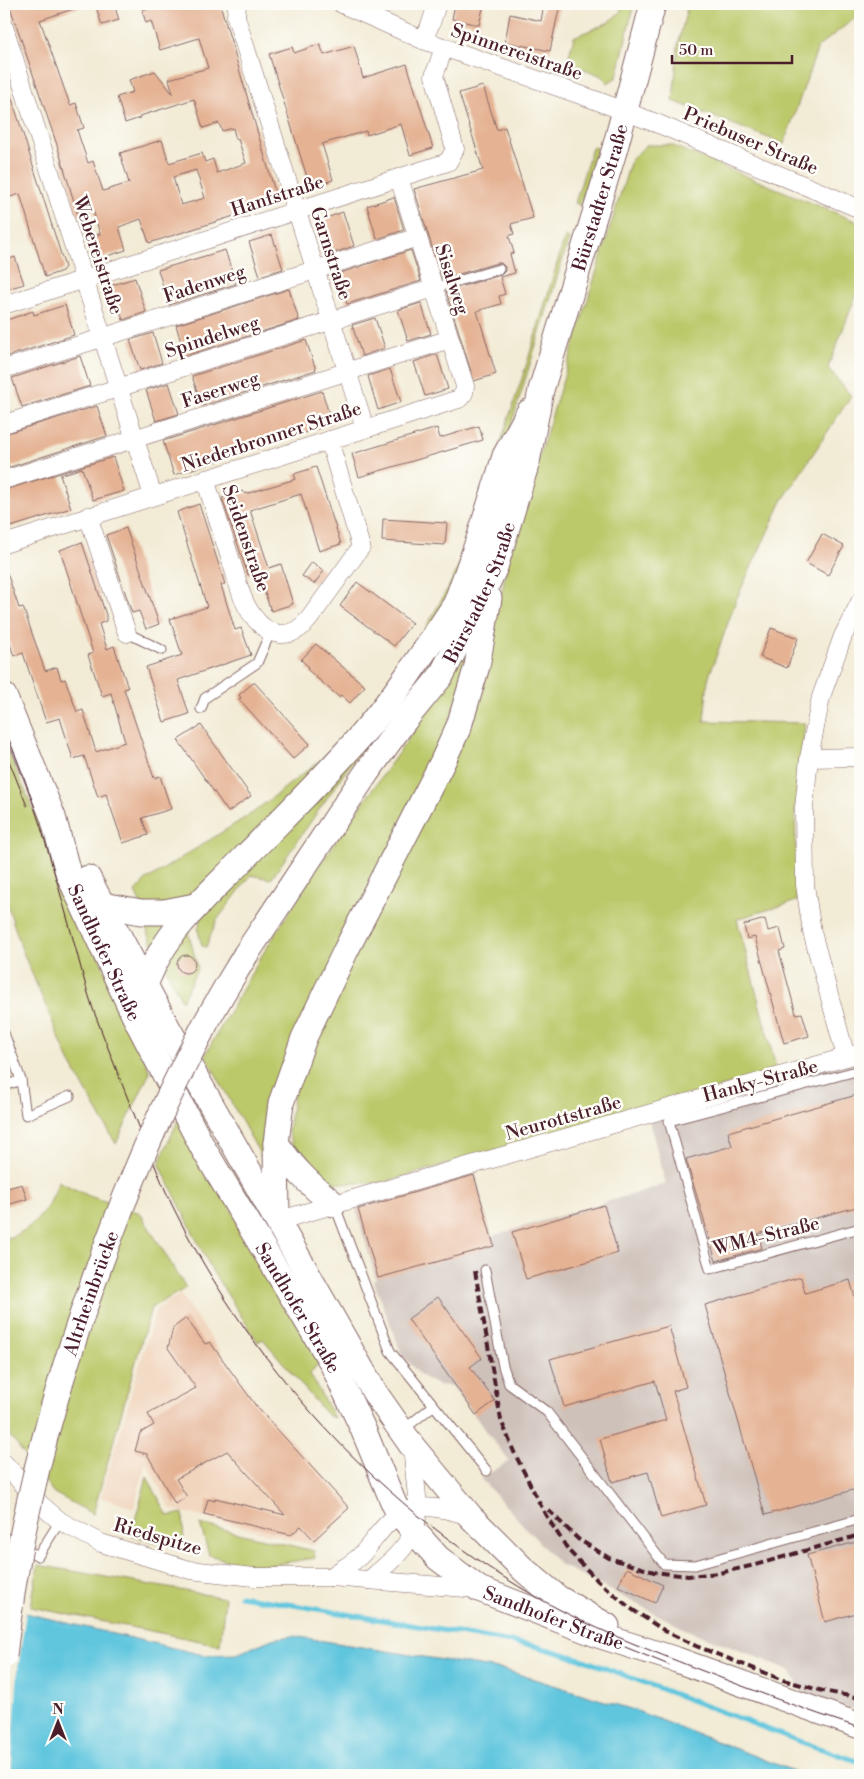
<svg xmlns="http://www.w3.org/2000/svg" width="864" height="1779" viewBox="0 0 864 1779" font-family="'Libre Bodoni',serif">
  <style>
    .built { fill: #f1d5bd }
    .industrial { fill: #cec1ba }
    .green { fill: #bcc96a; stroke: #83744a }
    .water { fill: #60c6de; stroke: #557284 }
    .pier { fill: #f2ebd5 }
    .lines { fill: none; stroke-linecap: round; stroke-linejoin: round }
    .stream { stroke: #60c6de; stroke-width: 5 }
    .building { fill: #e5b394; fill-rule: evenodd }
    .lane-casing { stroke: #856666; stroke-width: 11 }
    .street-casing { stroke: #856666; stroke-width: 19 }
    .secondary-casing { stroke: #856666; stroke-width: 27 }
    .lane { stroke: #fff; stroke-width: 9 }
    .street { stroke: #fff; stroke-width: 18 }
    .secondary { stroke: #fff; stroke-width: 25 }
    .tram { stroke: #4a1f2b; stroke-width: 1 }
    .rail { stroke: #4a1f2b; stroke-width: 4; stroke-dasharray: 8 4; stroke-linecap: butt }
    .secondary-bridge-casing { stroke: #856666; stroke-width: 27; stroke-linecap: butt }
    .secondary-bridge { stroke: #fff; stroke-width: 25 }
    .labels { text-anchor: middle; stroke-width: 5; stroke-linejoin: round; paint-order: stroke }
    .street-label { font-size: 19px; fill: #4a1f2b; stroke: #fdfcf7 }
  </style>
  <rect width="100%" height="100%" fill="#fdfcf7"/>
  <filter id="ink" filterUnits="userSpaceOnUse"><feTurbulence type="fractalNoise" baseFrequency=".02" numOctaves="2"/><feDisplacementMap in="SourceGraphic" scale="10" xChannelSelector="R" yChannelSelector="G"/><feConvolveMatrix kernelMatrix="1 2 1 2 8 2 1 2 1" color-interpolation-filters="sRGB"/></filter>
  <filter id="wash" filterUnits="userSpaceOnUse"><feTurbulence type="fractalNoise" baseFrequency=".0096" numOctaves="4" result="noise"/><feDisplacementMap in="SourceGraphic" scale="20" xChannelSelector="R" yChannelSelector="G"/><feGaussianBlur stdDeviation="1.12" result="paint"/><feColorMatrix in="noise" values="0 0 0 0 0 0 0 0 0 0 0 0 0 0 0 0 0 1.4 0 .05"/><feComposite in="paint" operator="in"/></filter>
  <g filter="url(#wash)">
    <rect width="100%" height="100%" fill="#f2ebd5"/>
    <path class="built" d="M180 1294 258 1404 354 1509 313 1545 171 1509 146 1462 134 1508 101 1497 156 1309Z"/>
    <path class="industrial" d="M860 1062V1711L804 1695 790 1670 687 1630 559 1564 481 1479 509 1461 452 1386 438 1385 421 1376 402 1355 373 1280 376 1279 355 1206 475 1173 492 1236 666 1184 649 1120Z"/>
    <g class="green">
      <path d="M622 4H634L617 77 608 83 602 76 571 64 569 55 574 37 609 22 620 13Z"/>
      <path d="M688 4H860V14L818 47 784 144 673 101 678 45Z"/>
      <path d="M646 145H671L860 223V285L828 368 851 396 782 501 736 600 708 679 704 721 805 723 795 810 797 901 737 919 777 1071 381 1183H317L297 1156 288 1132 293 1097 314 1042 484 680 510 551 631 160Z"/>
      <path d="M595 147 597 148 580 205 575 203 592 148Z"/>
      <path d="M565 237 569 239 479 528 453 590 429 633 405 672 378 708 340 751 309 780 212 879 183 901 170 905H141L135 892 146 880 254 812 319 761 348 733 386 690 417 644 456 573 476 516 527 363Z"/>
      <path d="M479 618 445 739 297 1034 265 1163 205 1055 259 960 318 867 437 698Z"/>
      <path d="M368 739 271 879 251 875 217 920 206 947 202 946 198 930 201 915Z"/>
      <path d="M4 743 150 1072 116 1144 69 1061 22 950 4 894Z"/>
      <path d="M178 917 154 947 142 919Z"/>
      <path d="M187 928 198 968 182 1001 162 962Z"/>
      <path d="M179 1118 319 1362 310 1374 334 1418 327 1415 263 1339 258 1342 211 1269 159 1163Z"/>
      <path d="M58 1181 89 1196 140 1213 186 1288 151 1308 93 1514 54 1493 4 1428V1239C31 1232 52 1208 58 1181Z"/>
      <path d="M147 1477 168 1516 183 1513 184 1550 131 1535Z"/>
      <path d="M200 1524 314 1551 315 1558 269 1565 239 1564 209 1555Z"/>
      <path d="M38 1565 225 1598 220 1645 31 1607Z"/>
    </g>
    <path class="water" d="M4 1608 203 1655 237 1654 272 1639 293 1636 505 1670 637 1711 804 1775H4Z"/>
    <path class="pier" d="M4 1606 26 1611 18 1669 11 1775H4Z"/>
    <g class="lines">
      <path class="stream" d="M240 1596 535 1646 584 1660 804 1743 860 1762"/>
    </g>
    <g id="blocks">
      <g class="building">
        <path d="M9 4H82V6L40 20 70 105 76 103 84 128 77 130 88 163 93 161 103 191 129 183 120 153 162 140 169 163 202 153 205 162 213 159 217 173 246 163 238 139 236 140 233 128 222 131 219 123 203 128 194 99 140 116V118L125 123 117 97 133 92 129 80 155 71 173 94 169 79 208 68 199 38 160 50 151 21 146 23 142 10 162 4H220L278 202 149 243 141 219 119 227 126 250 92 261 85 238 100 234 93 210 78 215 57 145ZM196 170 205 198 181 205 173 177Z"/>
        <path d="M95 4H114L119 20 102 25Z"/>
        <path d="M455 4H484L479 25 452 19Z"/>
        <path d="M544 4H560L550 51 505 42 510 14 541 21Z"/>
        <path d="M320 44 324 55 354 46 363 78 407 64 433 148 410 155 401 124 367 135 366 131 322 144 333 180 310 187 269 54 292 47 294 53Z"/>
        <path d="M4 83H7L65 267 62 271 45 277 20 194 4 199Z"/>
        <path d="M483 86 497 130 505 127 533 218 511 224 514 234 509 236 514 253 510 254 515 273 500 277 505 294 499 296 501 304 477 311 496 374 474 381 446 291 501 275 505 271V267L501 263H497L442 279 414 189 483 170 459 93Z"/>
        <path d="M394 197 404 230 377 239 367 206Z"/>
        <path d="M343 212 354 246 331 254 320 220Z"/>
        <path d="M272 235 283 269 260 276 249 242Z"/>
        <path d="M225 250 236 284 169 305 158 270Z"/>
        <path d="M411 250 421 281 347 304 337 274Z"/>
        <path d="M15 257 24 284 4 290V261Z"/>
        <path d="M135 278 146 312 123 320 112 285Z"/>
        <path d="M289 289 299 320 185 356 176 325Z"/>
        <path d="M421 303 431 334 408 341 398 310Z"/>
        <path d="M65 305 74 335 6 357 4 351V321L33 311 34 315Z"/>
        <path d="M375 318 385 348 362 356 352 325Z"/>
        <path d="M153 333 162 363 140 370 130 340Z"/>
        <path d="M306 340 316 370 202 406 192 376Z"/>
        <path d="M437 354 448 389 425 396 414 362Z"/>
        <path d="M80 356 90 386 22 407 12 378Z"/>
        <path d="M390 369 401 402 378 410 368 376Z"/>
        <path d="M169 383 179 414 156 421 146 390Z"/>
        <path d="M322 391 332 424 174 475 163 441Z"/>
        <path d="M97 406 107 436 4 469V434Z"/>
        <path d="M479 426 483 440 359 477 352 454 437 428 440 438Z"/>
        <path d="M113 457 124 491 93 500 82 468 60 475 71 508 11 527 4 505V490Z"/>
        <path d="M316 467 341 544 319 551 301 494 250 510 269 568 281 564 293 604 271 611 258 572 248 575 222 498 243 491 245 494 296 479 294 474Z"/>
        <path d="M199 504 225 584 221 585 235 630 241 628 251 655 178 680 189 714 164 722 146 667 182 655 170 619 207 607 177 512Z"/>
        <path d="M383 519 447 523 445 545 382 541Z"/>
        <path d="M126 528 159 624 146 629 139 611 132 613 106 535Z"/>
        <path d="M822 534 844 546 828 575 806 563Z"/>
        <path d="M82 542 106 615V621L99 624 107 649 114 646 128 688 124 689 154 778 160 776 171 809 142 818 148 835 123 843 106 794 98 797 84 756 73 759 60 718 46 722 23 653 14 656 4 626V570H6L19 608 23 607 45 671 57 667 61 680 65 679 77 712 83 710 96 752 125 742 111 693 102 696 88 655 93 653 60 550Z"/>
        <path d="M312 562 324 571 314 584 302 576Z"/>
        <path d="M357 582 412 623 394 646 340 606Z"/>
        <path d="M771 628 798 638 787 668 760 657Z"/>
        <path d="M316 644 365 686 350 703 341 695 339 697 318 679 307 669 309 667 301 660Z"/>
        <path d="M254 682 310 744 293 759 239 699 241 698 239 695Z"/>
        <path d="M201 725 251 796 228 812 178 740Z"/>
        <path d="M765 919 768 931 780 928 785 949 779 951 796 1014 802 1013 809 1036 784 1043 755 937 747 939 744 925Z"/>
        <circle cx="186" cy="964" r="9"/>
        <path d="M860 1094V1206L758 1234 762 1248 716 1261 686 1159 732 1146 728 1132Z"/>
        <path d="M474 1175 494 1246 378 1278 358 1209Z"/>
        <path d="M22 1184 27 1199 4 1206V1189Z"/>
        <path d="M604 1205 618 1253 526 1279 512 1232Z"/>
        <path d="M801 1277 805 1293 850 1280 860 1315V1488L765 1515 705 1305Z"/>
        <path d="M438 1297 482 1358 470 1367 495 1401 476 1415 408 1319Z"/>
        <path d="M186 1318 205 1344 210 1342 256 1406 349 1508 314 1540 301 1526 291 1535 204 1514 208 1499 215 1501V1498L285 1515 227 1451 176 1479 187 1497 175 1504 147 1454 135 1451 140 1433 154 1425 148 1414 196 1388 168 1348 173 1328Z"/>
        <path d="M669 1326 686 1387 673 1391 706 1505 661 1518 648 1472 612 1482 600 1439 666 1420 655 1381 564 1407 550 1359Z"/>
        <path d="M860 1541V1612L825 1622 807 1555Z"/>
        <path d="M627 1568 663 1585 655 1603 618 1586Z"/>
      </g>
    </g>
  </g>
  <g filter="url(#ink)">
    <use href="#blocks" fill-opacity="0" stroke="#856666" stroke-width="1"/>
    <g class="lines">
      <defs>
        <g id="lane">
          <path d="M434 288 499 269"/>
          <path d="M127 633 162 650"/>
          <path d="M201 709 205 698 257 663 270 633"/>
          <path d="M4 1033 21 1080 4 1086"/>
          <path d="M860 1070 669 1121 710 1269 860 1228"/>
          <path d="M21 1080 26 1115 70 1096"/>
          <path d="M335 1206 390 1351 487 1471"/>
          <path d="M485 1270 503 1366 509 1384 547 1412 664 1564 695 1565 860 1519"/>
          <path d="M403 1430 433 1406"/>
          <path d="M4 1537 38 1556 60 1521"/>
        </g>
        <g id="street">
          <path d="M237 4 236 17 365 428"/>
          <path d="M342 4 423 40 595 100 661 125 860 209"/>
          <path d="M4 27 153 496"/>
          <path d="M423 40 431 23 437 4"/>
          <path d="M4 305 448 162 455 149 434 76 444 48"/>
          <path d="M4 369 418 237"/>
          <path d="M4 424 434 288"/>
          <path d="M205 479C214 508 224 538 233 567 238 583 242 602 253 616 269 638 291 641 309 619L361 547 329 440"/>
          <path d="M4 480 450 339"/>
          <path d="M88 516 127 633"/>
          <path d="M4 544 459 399 464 393 465 386 399 178"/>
          <path d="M809 758 860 757"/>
          <path d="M846 1057 812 932 805 885 804 808 809 758 821 697 843 636 860 602"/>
          <path d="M277 1221 860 1053"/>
          <path d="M4 1463 41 1505 60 1521 101 1543 190 1570 254 1577H331L478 1589"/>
          <path d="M331 1577C341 1569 354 1563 362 1554 371 1544 378 1533 387 1524 412 1499 440 1507 470 1516"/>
          <path d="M369 1580C393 1560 418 1541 418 1507L412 1446"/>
        </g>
        <g id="secondary">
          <path d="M451 617 479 539 505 456 529 412"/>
          <path id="s1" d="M4 696 53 817 68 873 135 1017 203 1148 331 1361 363 1429 394 1504 399 1513 414 1531 438 1558 479 1589 601 1636 677 1660 860 1726"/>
          <path d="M88 878 170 1032 375 1393 412 1446 470 1516 524 1570 558 1598 607 1626"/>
          <path d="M103 905 141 912H164L195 906"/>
          <path id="s2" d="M246 954 367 772 404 721 441 676 473 614 495 567 527 462 541 390 615 148 653 4"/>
          <path d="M142 995C160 933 204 900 247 855 284 817 322 780 357 740 395 697 426 649 457 602"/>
          <path d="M276 1143C294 1169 309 1184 334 1204"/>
          <path d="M277 1219 276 1143 281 1103 304 1038 346 950 442 763 459 726 477 666 489 598"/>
        </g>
      </defs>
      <use href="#lane" class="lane-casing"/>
      <use href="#street" class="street-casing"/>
      <use href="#secondary" class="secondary-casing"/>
      <use href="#lane" class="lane"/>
      <use href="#street" class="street"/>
      <use href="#secondary" class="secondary"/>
      <g class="tram">
        <path d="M4 728C33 793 51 860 70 928 78 955 84 983 93 1009 109 1051 125 1092 142 1134 152 1158 161 1182 172 1205 257 1377 395 1524 566 1613 607 1634 652 1651 695 1668 750 1689 804 1710 860 1728"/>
        <path d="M4 748 27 806"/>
        <path d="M625 1647 669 1665"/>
      </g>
      <g class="rail">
        <path d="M475 1271 501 1420 514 1452 545 1514 569 1551 598 1581 630 1608 665 1631 696 1646 783 1680 823 1691 860 1698"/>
        <path d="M548 1510 578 1539 609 1558 654 1572 688 1576 719 1573 755 1565 860 1535"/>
      </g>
      <defs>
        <g id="secondary-bridge">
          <path id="s3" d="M4 1656C19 1510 60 1367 113 1229 138 1163 166 1099 199 1036 213 1008 230 981 246 954"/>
        </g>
      </defs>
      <use href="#secondary-bridge" class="secondary-bridge-casing"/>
      <use href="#secondary-bridge" class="secondary-bridge"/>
    </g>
  </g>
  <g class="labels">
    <g class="street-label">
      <text transform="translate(517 51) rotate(19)" y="7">Spinnereistraße</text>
      <text transform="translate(751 140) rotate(23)" y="7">Priebuser Straße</text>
      <text transform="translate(277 195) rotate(-18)" y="7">Hanfstraße</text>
      <text dy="7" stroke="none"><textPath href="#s2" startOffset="846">Bürstadter Straße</textPath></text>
      <text transform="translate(332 253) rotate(72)" y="7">Garnstraße</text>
      <text transform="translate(99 255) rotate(72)" y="7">Webereistraße</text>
      <text transform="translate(453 279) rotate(72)" y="7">Sisalweg</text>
      <text transform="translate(204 283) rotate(-18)" y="7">Fadenweg</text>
      <text transform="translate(212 336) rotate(-18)" y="7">Spindelweg</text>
      <text transform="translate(220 389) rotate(-18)" y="7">Faserweg</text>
      <text transform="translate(271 436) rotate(-18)" y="7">Niederbronner Straße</text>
      <text transform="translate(247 538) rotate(71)" y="7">Seidenstraße</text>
      <text dy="7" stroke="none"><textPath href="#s2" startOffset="432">Bürstadter Straße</textPath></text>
      <text dy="7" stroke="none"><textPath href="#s1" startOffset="276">Sandhofer Straße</textPath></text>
      <text transform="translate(760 1080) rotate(-15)" y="7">Hanky-Straße</text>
      <text transform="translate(563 1117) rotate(-16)" y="7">Neurottstraße</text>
      <text transform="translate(766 1235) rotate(-14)" y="7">WM4-Straße</text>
      <text dy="7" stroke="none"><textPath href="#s3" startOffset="374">Altrheinbrücke</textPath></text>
      <text dy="7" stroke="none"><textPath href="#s1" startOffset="681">Sandhofer Straße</textPath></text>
      <text transform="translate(158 1536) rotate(16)" y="7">Riedspitze</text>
      <text dy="7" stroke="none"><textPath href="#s1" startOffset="1101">Sandhofer Straße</textPath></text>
    </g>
  </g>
  <rect width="864" height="1779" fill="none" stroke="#fdfcf7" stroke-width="20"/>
  <g transform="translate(58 1722)" stroke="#fdfcf7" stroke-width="4" paint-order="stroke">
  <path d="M0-4L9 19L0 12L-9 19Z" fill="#4a1f2b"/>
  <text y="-8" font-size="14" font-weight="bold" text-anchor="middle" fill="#4a1f2b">N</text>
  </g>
  <path d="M672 55v8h120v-8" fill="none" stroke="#4a1f2b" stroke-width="2.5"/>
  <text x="679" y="55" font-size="15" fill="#4a1f2b" stroke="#fdfcf7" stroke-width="4" paint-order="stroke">50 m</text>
</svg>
